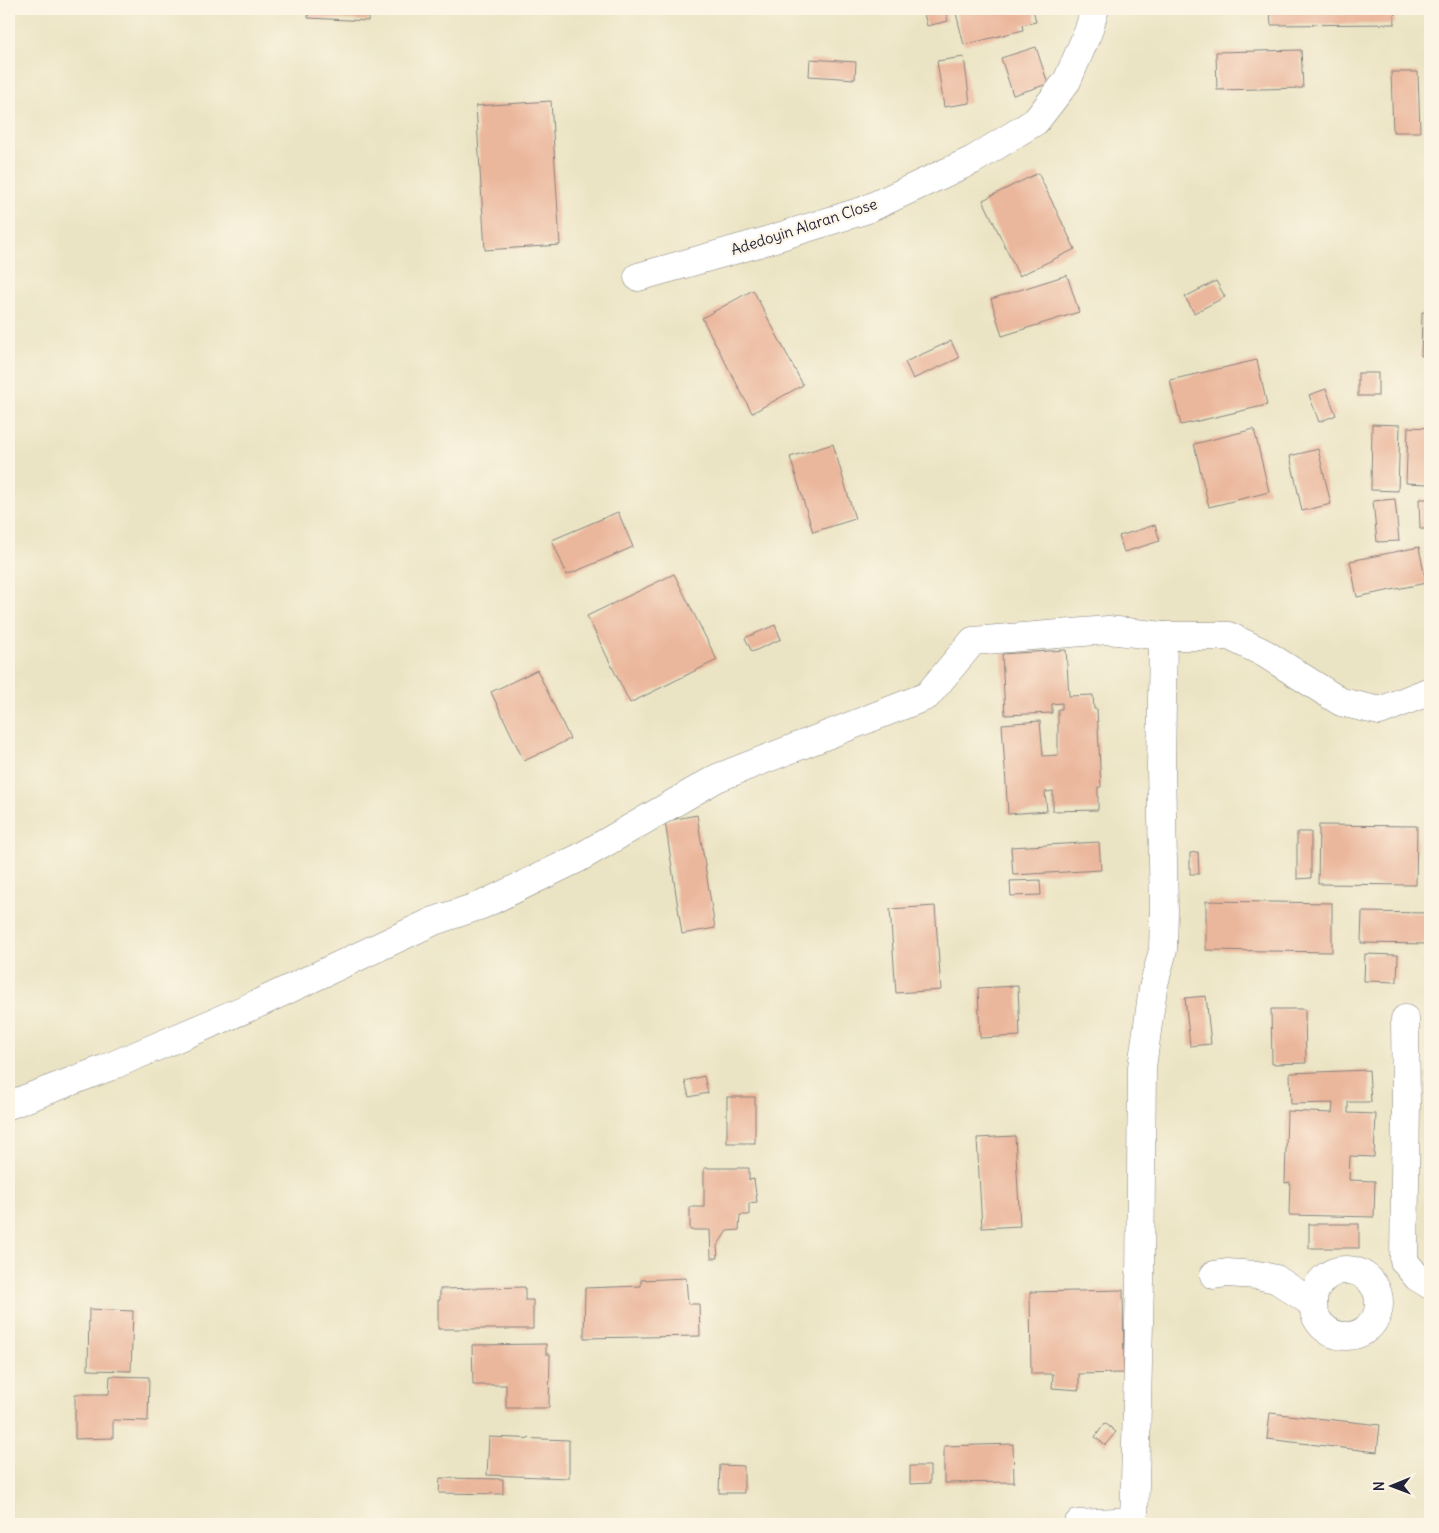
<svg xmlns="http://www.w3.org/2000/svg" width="1439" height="1533" viewBox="0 0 1439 1533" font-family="Delius,sans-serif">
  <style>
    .building { fill: #ebb79c }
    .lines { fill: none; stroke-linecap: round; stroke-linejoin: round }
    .street-casing { stroke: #868380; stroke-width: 29 }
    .street { stroke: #fff; stroke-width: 28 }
    .labels { text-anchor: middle; stroke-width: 4.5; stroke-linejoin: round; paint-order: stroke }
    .street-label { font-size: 15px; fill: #22223b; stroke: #fcf5e5 }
  </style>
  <rect width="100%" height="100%" fill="#fcf5e5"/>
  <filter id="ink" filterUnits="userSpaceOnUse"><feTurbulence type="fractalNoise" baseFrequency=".02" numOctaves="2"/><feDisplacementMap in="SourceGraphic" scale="10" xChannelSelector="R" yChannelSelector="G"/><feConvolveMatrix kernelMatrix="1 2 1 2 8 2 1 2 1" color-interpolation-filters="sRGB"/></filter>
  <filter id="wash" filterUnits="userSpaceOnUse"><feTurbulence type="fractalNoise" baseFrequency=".0096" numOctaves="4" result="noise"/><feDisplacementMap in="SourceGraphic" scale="20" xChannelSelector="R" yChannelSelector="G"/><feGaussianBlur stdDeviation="1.12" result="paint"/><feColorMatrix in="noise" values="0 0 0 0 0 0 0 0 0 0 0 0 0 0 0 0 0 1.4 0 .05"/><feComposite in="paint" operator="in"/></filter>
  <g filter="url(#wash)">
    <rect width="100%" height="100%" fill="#ebe4c4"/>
    <g id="blocks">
      <g class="building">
        <path d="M309 9H368V21L308 18Z"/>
        <path d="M923 9H945L948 21 927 26Z"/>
        <path d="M955 9H1033L1036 22 1022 25 1023 30 964 45Z"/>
        <path d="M1270 9H1394L1395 24 1271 25Z"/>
        <path d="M1036 47 1048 84 1013 95 1001 58Z"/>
        <path d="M1301 50 1303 88 1217 90 1216 52Z"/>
        <path d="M964 57 970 103 944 107 937 61Z"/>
        <path d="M810 59 856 62 855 79 809 76Z"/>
        <path d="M1391 72H1418L1420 132H1393Z"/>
        <path d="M551 101 560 245 485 250 476 106Z"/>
        <path d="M1038 173 1075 249 1019 276 983 200Z"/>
        <path d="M1067 275 1079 312 1002 336 991 299Z"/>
        <path d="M1216 281 1225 297 1194 313 1185 297Z"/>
        <path d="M753 290 803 385 752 413 702 318Z"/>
        <path d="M1422 312 1430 313V356H1421Z"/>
        <path d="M951 341 959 358 913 379 905 362Z"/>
        <path d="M1257 360 1267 405 1181 425 1170 380Z"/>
        <rect x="1358" y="373" width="20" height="23"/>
        <path d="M1326 389 1336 415 1319 422 1309 395Z"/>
        <path d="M1372 424 1400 425 1398 491 1371 490Z"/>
        <path d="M1408 427 1430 428 1429 484 1406 483Z"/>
        <path d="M1254 429 1269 492 1209 507 1194 444Z"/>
        <path d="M833 444 855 519 813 532 790 457Z"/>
        <path d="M1318 449 1331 504 1302 511 1290 456Z"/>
        <path d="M1395 499 1399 541 1377 542 1373 501Z"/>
        <path d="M1419 499H1430V529H1420Z"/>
        <path d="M618 512 633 547 567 575 552 540Z"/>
        <path d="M1155 525 1160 541 1124 552 1119 536Z"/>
        <path d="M1419 547 1426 583 1357 597 1350 561Z"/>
        <path d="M674 574 717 660 630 703 587 616Z"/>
        <path d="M775 625 781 639 752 652 745 638Z"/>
        <path d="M1066 650 1069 696 1093 695 1094 709H1097L1101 787H1098V810L1053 811V791L1045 792 1047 811 1008 814 1002 724 1040 721 1043 756 1058 755V709H1062V703L1052 704V713L1005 715 1002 654Z"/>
        <path d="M537 670 570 739 524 761 491 692Z"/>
        <path d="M697 815 715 928 682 934 665 821Z"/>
        <path d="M1319 825 1417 826 1416 885 1318 884Z"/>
        <path d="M1297 832H1311V878L1297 879Z"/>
        <path d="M1099 842 1101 870 1013 875 1011 847Z"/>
        <path d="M1198 852 1199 874H1190V853Z"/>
        <path d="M1040 880 1041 895 1011 896 1010 881Z"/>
        <path d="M1206 901 1332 903V952L1206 950Z"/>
        <path d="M935 906 941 990 896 993 890 909Z"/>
        <path d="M1362 912 1430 913V944L1361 943Z"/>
        <path d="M1365 954 1398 955 1397 982 1364 981Z"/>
        <path d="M1018 986 1020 1036 980 1038 978 988Z"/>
        <path d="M1206 996 1211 1044 1190 1046 1185 998Z"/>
        <path d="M1271 1009H1305L1306 1063 1272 1064Z"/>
        <path d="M1369 1070 1371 1102H1348V1113L1376 1114 1374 1157 1350 1156 1349 1180 1375 1181 1374 1217 1289 1215 1290 1182 1285 1183 1287 1111 1332 1113 1333 1103 1291 1104 1290 1073Z"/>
        <path d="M704 1076 708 1093 689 1097 685 1081Z"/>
        <rect x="727" y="1097" width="28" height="46"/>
        <path d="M1015 1136 1020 1226 982 1228 977 1138Z"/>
        <path d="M704 1168H749V1180L754 1179 757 1202 749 1203V1215H740L739 1230 727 1231 717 1246 718 1258H711L710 1230H690V1207H704Z"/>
        <rect x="1309" y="1224" width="50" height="24"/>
        <path d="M686 1278 688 1304H699L700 1336 584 1338 585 1288 641 1286V1280Z"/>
        <path d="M525 1287V1300H533V1329H438V1300H440V1289Z"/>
        <path d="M1123 1290 1124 1373 1079 1374V1390L1052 1388 1053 1374H1031L1030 1292Z"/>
        <path d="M89 1309 133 1311 131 1371 88 1370Z"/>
        <path d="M546 1344V1354H550L549 1408H506V1385H473L472 1345Z"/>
        <path d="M110 1376 149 1377 148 1421 113 1420V1438L75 1439V1394H109Z"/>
        <path d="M1270 1413 1380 1425 1377 1452 1267 1439Z"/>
        <path d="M1105 1423 1116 1432 1105 1445 1095 1437Z"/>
        <path d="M489 1437 569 1440V1478L487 1475Z"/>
        <path d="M1013 1444 1014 1482 944 1483V1446Z"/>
        <path d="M720 1465 744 1466V1493H719Z"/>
        <path d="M910 1466H930V1483L910 1484Z"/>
        <path d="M440 1478 503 1479V1494L439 1493Z"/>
      </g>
    </g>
  </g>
  <g filter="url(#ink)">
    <use href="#blocks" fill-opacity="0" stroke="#868380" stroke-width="1"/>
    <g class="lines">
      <defs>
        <g id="street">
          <path d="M638 277 759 243 865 210 973 160 1036 121 1067 81 1088 32 1095 9"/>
          <path d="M1405 1019 1406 1103 1404 1261 1417 1277 1430 1285"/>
          <path d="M9 1105 109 1067 257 1004 434 921 482 905 579 858 717 778 927 696 973 641 1108 630 1163 636H1229L1264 653 1341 702 1380 711 1430 691"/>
          <circle cx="1346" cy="1303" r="33"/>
          <path d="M1214 1275 1227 1273 1257 1275 1276 1279 1312 1303"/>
          <path d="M1078 1524 1134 1521"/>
          <path d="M1134 1524 1140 1282 1142 1067 1153 988 1163 950 1164 911 1161 767 1163 636"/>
        </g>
      </defs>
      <use href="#street" class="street-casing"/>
      <use href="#street" class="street"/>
    </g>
  </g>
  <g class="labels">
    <g class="street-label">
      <text transform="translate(804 227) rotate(-18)" y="5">Adedoyin Alaran Close</text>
    </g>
  </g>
  <rect width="1439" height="1533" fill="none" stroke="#fcf5e5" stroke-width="30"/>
  <g transform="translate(1392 1486) rotate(269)" stroke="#fcf5e5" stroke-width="4" paint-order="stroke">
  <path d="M0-4L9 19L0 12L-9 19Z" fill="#22223b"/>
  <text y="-8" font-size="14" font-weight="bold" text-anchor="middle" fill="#22223b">N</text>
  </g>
</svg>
